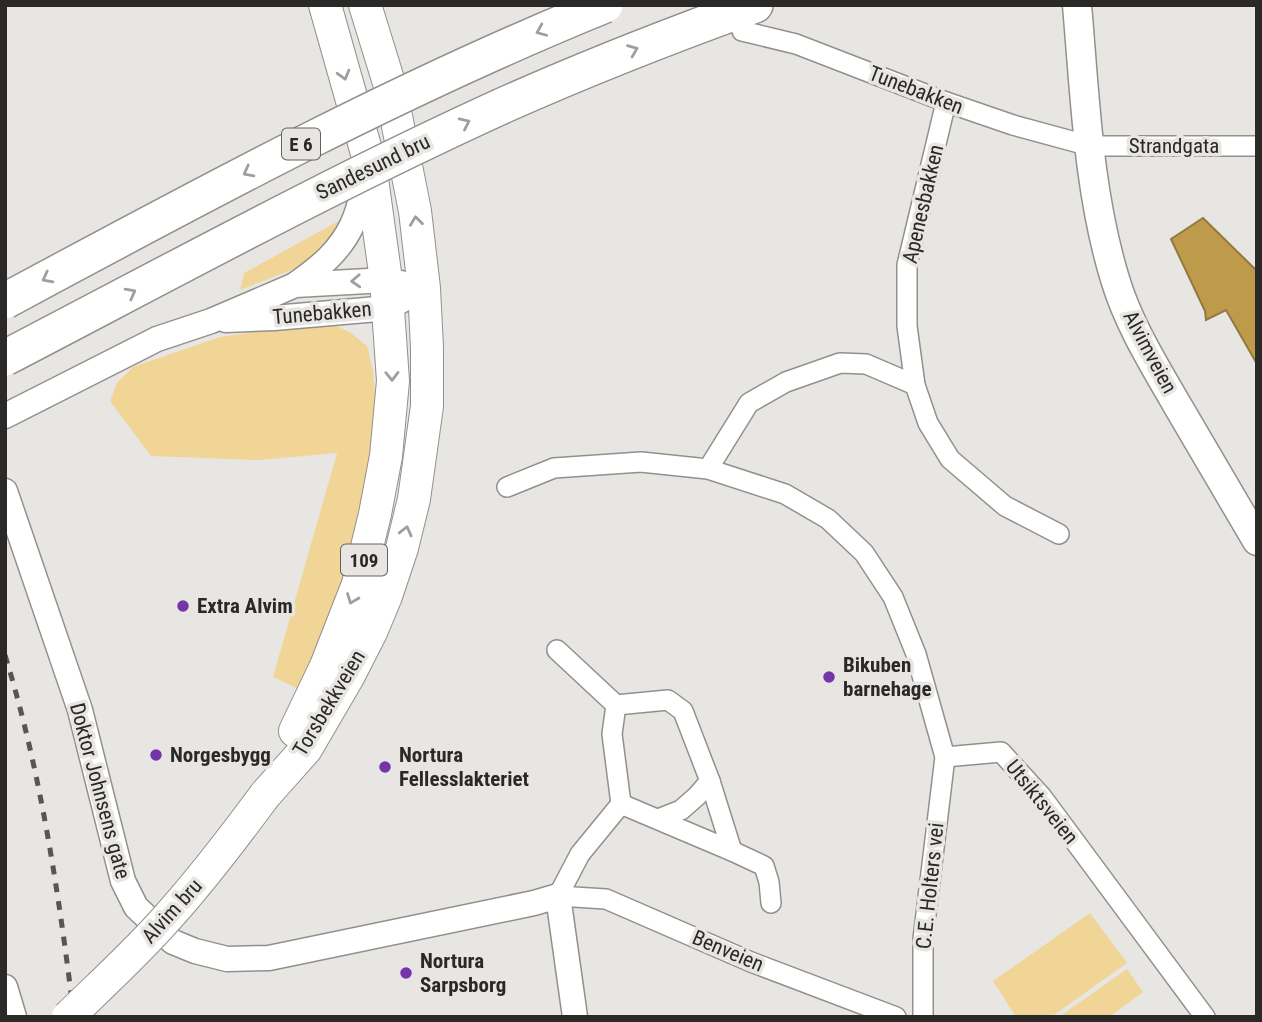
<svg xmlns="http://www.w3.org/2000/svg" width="1262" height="1022" viewBox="0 0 1262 1022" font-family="'Roboto Condensed',sans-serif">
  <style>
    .green { fill: #f1d597 }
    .water { fill: #bd9b4a; stroke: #917940; stroke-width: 2 }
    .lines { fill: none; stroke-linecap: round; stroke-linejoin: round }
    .minor-casing { stroke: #92908d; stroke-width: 22 }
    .tertiary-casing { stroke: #92908d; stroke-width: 27 }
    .secondary-casing { stroke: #92908d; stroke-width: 31 }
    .primary-casing { stroke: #92908d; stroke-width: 34 }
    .motorway-casing { stroke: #92908d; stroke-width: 38 }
    .minor { stroke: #fff; stroke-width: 19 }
    .tertiary { stroke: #fff; stroke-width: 24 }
    .secondary { stroke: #fff; stroke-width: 28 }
    .primary { stroke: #fff; stroke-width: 32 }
    .motorway { stroke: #fff; stroke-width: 35 }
    .rail { stroke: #575653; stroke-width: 5; stroke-dasharray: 9 9; stroke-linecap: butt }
    .primary-bridge-casing { stroke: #92908d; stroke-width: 34; stroke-linecap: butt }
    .motorway-bridge-casing { stroke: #92908d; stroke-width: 38; stroke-linecap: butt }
    .primary-bridge { stroke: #fff; stroke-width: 32 }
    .motorway-bridge { stroke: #fff; stroke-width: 35 }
    .oneway { stroke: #9f9f9e }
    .poi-dot { fill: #7535aa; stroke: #e8e6e2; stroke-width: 2.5 }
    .labels { text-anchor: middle; stroke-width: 7; stroke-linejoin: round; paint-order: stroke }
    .shield { fill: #e8e6e2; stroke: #63625f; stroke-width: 2 }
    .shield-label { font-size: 19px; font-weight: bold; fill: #2a2927 }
    .street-label { font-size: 21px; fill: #2a2927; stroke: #e8e6e2 }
    .poi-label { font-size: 21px; font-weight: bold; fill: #2a2927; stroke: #e8e6e2; text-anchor: start }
  </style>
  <rect width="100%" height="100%" fill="#e8e6e2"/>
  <g class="green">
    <path d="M346 217 327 245 296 268 240 290 244 273Z"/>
    <path d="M335 325 351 333 367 346 373 371 376 404 371 450 343 588 301 690 273 677 337 453 259 460 151 456 110 401 117 383 133 367 220 337 281 328Z"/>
    <path d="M1090 913 1127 963 1051 1017H1016L993 981Z"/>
    <path d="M1127 969 1143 992 1109 1017H1059Z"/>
  </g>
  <path class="water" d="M1203 218 1257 271V364L1226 310 1206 320 1205 311 1171 239Z"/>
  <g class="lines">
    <defs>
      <g id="minor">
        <path d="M742 31 796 44 946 102 1013 125 1090 146H1257"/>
        <path d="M946 102 907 265V326L915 385 928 423 950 459 1005 506 1059 534"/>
        <path d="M708 469 749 403 786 382 840 363 866 364 915 385"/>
        <path d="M507 487 554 468 641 462 708 469 785 494 828 519 864 553 893 597 916 654 945 757 923 939V1017"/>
        <path d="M557 650 616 705"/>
        <path d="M945 757 1001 752 1042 797 1205 1017"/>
        <path d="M710 781 732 851"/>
        <path d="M621 804 612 734 616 705 668 700 683 711 710 781 697 796 681 810 658 819"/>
        <path d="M771 903 769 882 764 866 732 851 621 804 580 854 558 896 606 899 751 962 896 1017"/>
      </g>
      <g id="tertiary">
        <path d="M296 284C319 268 340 251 352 225 360 209 363 189 368 172"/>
        <path d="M226 320 274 318 389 308 404 299"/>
        <path d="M5 416 157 339 211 321 295 285 386 280 424 288"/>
        <path d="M5 491 80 710 123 881 136 907 173 942 195 951 227 959 269 958 534 903 558 896 575 1017"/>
        <path d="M5 987 14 1017"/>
      </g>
      <path id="secondary" d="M1077 5C1085 96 1088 191 1115 279 1128 323 1153 363 1176 403 1203 449 1230 495 1257 541"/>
      <g id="primary">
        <path d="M295 731 326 666 358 584 375 514 386 456 393 381 386 280 370 164 325 5"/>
        <path d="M265 795 306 749 348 677 371 632 386 596 402 548 414 499 427 406V348L424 288 415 211 390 86 365 5"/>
      </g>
      <path id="motorway" d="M502 106C585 69 669 36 755 5"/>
    </defs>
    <use href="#minor" class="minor-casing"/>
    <use href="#tertiary" class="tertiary-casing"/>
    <use href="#secondary" class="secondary-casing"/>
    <use href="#primary" class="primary-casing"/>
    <use href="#motorway" class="motorway-casing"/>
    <use href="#minor" class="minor"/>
    <use href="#tertiary" class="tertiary"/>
    <use href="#secondary" class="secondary"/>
    <use href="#primary" class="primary"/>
    <use href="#motorway" class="motorway"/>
    <path class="rail" d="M5 655C41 772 59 895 74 1017"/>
    <defs>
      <path id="primary-bridge" d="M68 1017C102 984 136 953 167 918 202 879 234 837 265 795"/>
      <g id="motorway-bridge">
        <path d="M5 301C202 195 398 89 605 5"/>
        <path d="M5 358C170 272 333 183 502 106"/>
      </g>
    </defs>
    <use href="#primary-bridge" class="primary-bridge-casing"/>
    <use href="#motorway-bridge" class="motorway-bridge-casing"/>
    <use href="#primary-bridge" class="primary-bridge"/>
    <use href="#motorway-bridge" class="motorway-bridge"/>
  </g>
  <defs><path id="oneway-chevron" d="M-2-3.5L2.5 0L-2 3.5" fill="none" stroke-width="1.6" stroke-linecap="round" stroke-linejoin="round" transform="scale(1.75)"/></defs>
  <g class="oneway">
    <use href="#oneway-chevron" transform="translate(541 31) rotate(157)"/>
    <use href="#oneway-chevron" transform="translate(633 50) rotate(-22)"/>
    <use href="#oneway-chevron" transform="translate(344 75) rotate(74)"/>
    <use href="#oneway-chevron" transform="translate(465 123) rotate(-25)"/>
    <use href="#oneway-chevron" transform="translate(248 172) rotate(152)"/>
    <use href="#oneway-chevron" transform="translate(416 221) rotate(-97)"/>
    <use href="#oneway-chevron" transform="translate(47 278) rotate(152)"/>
    <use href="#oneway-chevron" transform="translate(356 281) rotate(177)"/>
    <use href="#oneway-chevron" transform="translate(131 293) rotate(-28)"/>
    <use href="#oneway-chevron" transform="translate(392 376) rotate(89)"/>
    <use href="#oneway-chevron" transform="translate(406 531) rotate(-76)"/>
    <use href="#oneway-chevron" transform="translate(352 599) rotate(111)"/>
  </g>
  <g class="poi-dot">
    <circle cx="183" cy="606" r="7"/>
    <circle cx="829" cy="677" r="7"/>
    <circle cx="156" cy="755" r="7"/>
    <circle cx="385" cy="767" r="7"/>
    <circle cx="406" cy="973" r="7"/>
  </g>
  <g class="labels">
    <g class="shield">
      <rect x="282" y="128.5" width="38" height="31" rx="5"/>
      <rect x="341" y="544.5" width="46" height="31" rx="5"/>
    </g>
    <g class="shield-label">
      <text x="301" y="151">E 6</text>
      <text x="364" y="567">109</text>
    </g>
    <g class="street-label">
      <text transform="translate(916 90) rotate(21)" y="7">Tunebakken</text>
      <text x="1174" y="153">Strandgata</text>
      <text transform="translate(373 167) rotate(-26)" y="7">Sandesund bru</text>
      <text transform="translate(923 204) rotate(-77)" y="7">Apenesbakken</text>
      <text transform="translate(322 313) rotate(-5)" y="7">Tunebakken</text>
      <text transform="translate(1150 352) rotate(62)" y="7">Alvimveien</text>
      <text transform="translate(329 703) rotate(-59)" y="7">Torsbekkveien</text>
      <text transform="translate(100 791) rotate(75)" y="7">Doktor Johnsens gate</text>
      <text transform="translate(1042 802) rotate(51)" y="7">Utsiktsveien</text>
      <text transform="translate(930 886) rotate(-84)" y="7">C.E. Holters vei</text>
      <text transform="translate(172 911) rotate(-48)" y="7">Alvim bru</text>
      <text transform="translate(728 951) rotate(23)" y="7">Benveien</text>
    </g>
    <g class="poi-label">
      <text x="197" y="613">Extra Alvim</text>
      <text x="843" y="672">Bikuben<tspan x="843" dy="24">barnehage</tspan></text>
      <text x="170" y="762">Norgesbygg</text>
      <text x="399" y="762">Nortura<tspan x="399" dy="24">Fellesslakteriet</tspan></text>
      <text x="420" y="968">Nortura<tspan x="420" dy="24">Sarpsborg</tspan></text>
    </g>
  </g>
  <rect width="1262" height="1022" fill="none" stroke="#2a2927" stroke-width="14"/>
</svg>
